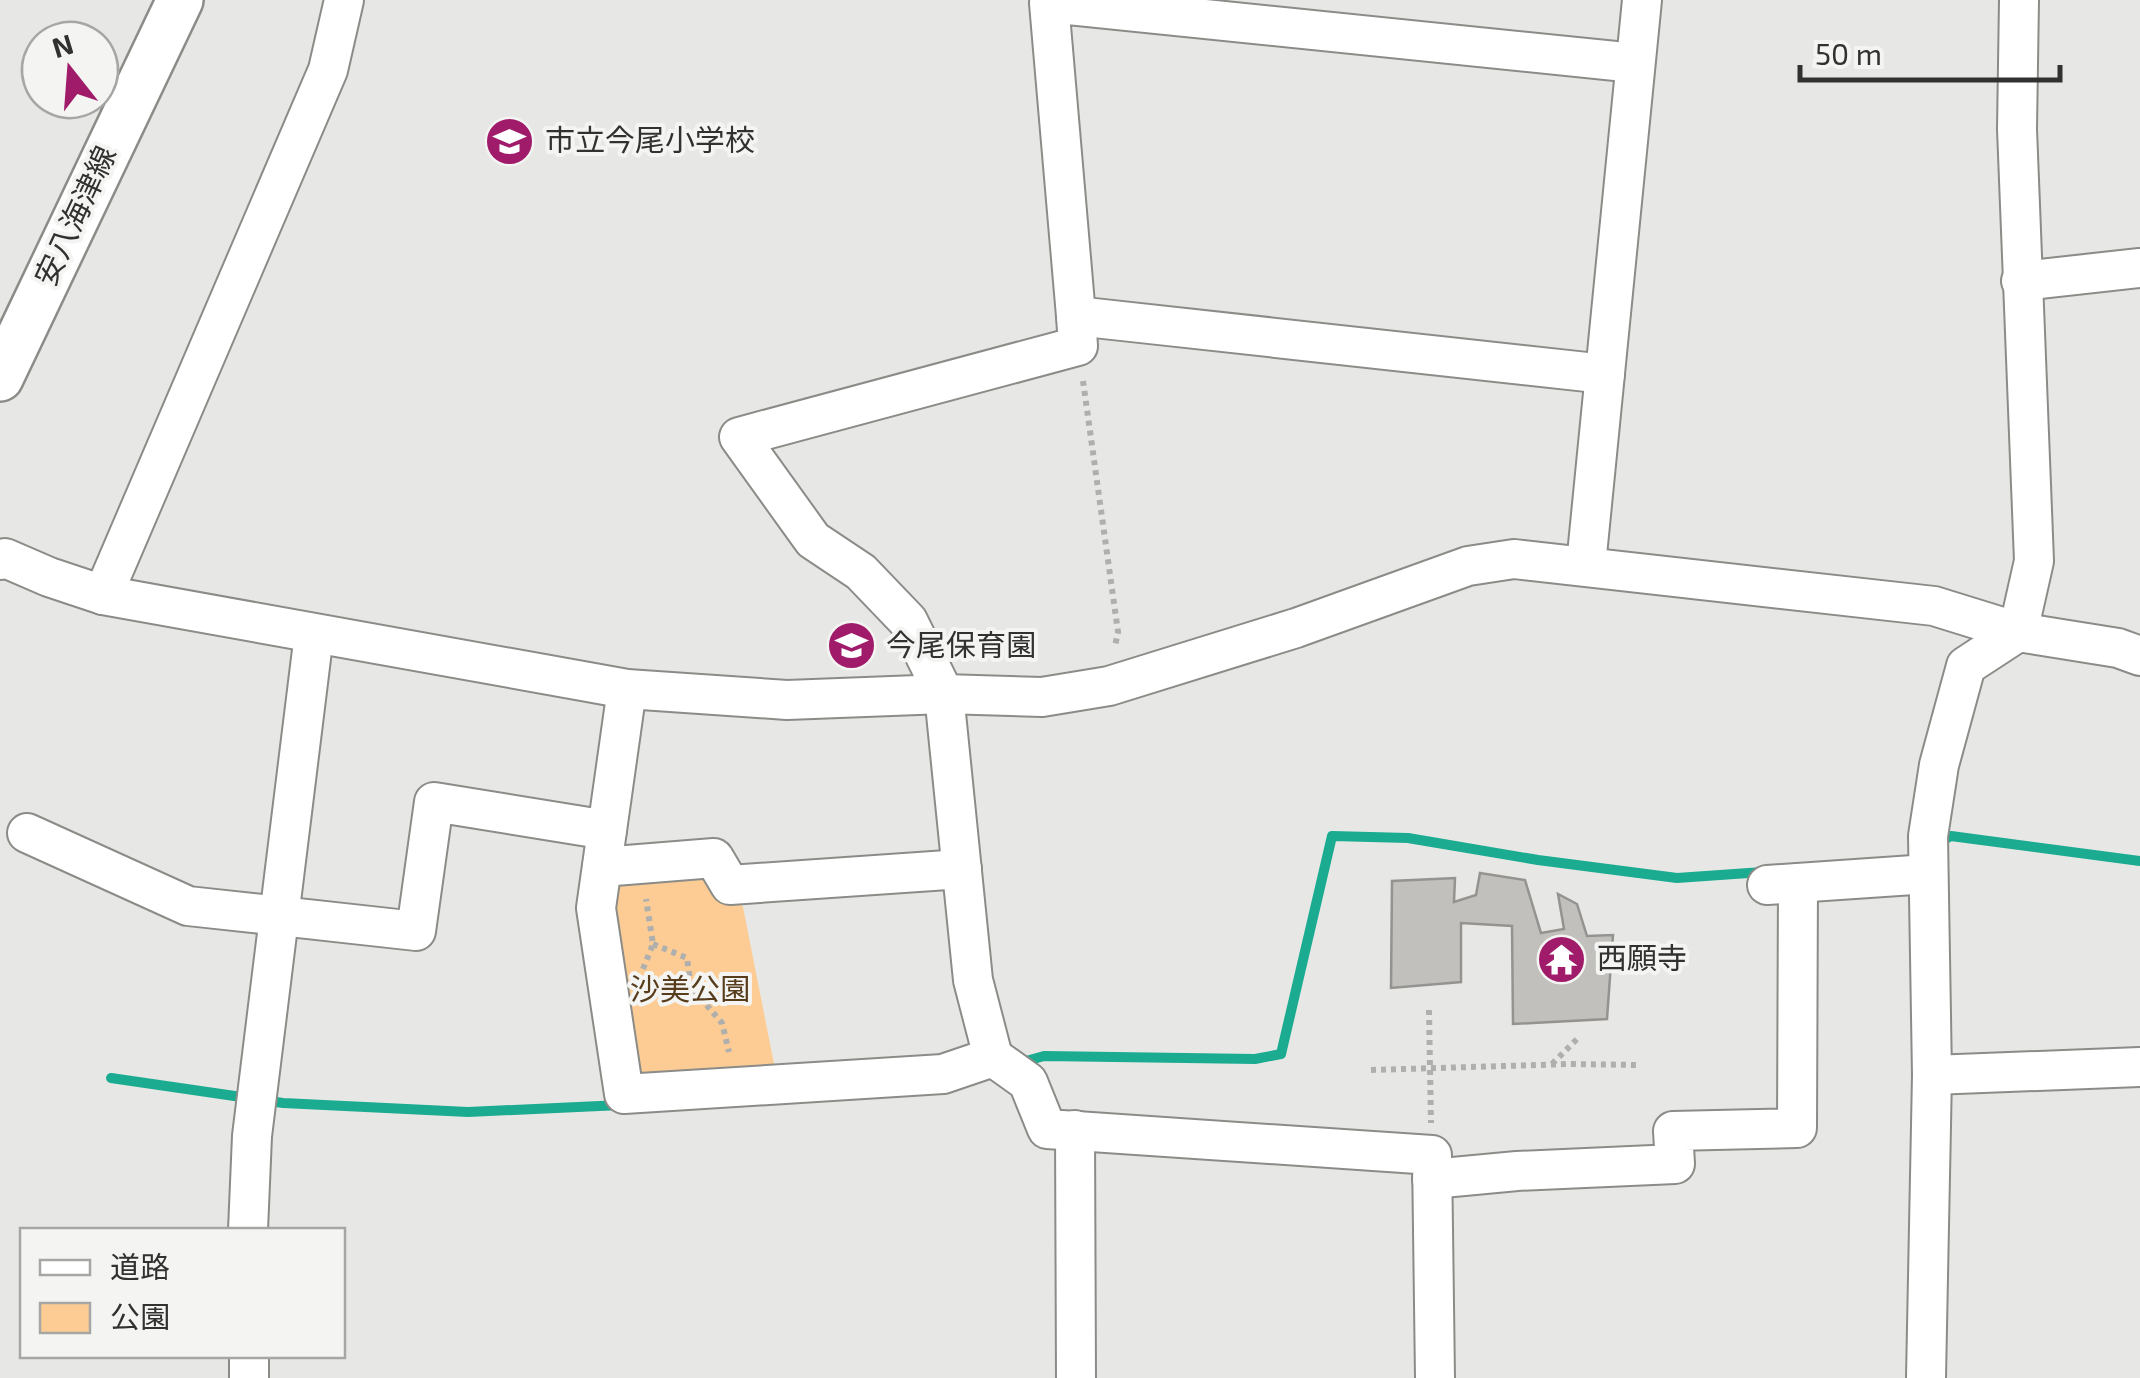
<svg xmlns="http://www.w3.org/2000/svg" width="2140" height="1378" viewBox="0 0 2140 1378" font-family="'Exo 2','Noto Sans JP',sans-serif">
  <style>
    .green { fill: #fccc94 }
    .lines { fill: none; stroke-linecap: round; stroke-linejoin: round }
    .stream { stroke: #1bab91; stroke-width: 10 }
    .building { fill: #c1c0bc; stroke: #949390; stroke-width: 2.5 }
    .minor-casing { stroke: #8b8c88; stroke-width: 42 }
    .major-casing { stroke: #8b8c88; stroke-width: 50 }
    .path { stroke: #afb0ad; stroke-width: 6; stroke-dasharray: 5 5; stroke-linecap: butt }
    .minor { stroke: #fff; stroke-width: 38 }
    .major { stroke: #fff; stroke-width: 45 }
    .labels { text-anchor: middle; stroke-width: 8; stroke-linejoin: round; paint-order: stroke }
    .poi-label { font-size: 30px; fill: #313230; stroke: #f4f5f2; text-anchor: start }
    .street-label { font-size: 30px; fill: #313230; stroke: #f4f5f2 }
    .park-label { font-size: 30px; fill: #583d1d; stroke: #f4f5f2 }
  </style>
  <rect width="100%" height="100%" fill="#e7e8e5"/>
  <path class="green" d="M707 869 743 907 775 1069 634 1076 609 908 614 879Z"/>
  <g class="lines">
    <g class="stream">
      <path d="M1935 845 1951 836 2140 861"/>
      <path d="M1019 1063 1044 1056 1255 1059 1281 1054 1332 836 1408 838 1538 860 1677 878 1763 872"/>
      <path d="M111 1078 283 1103 468 1112 621 1105"/>
    </g>
  </g>
  <path class="building" d="M1480 873 1525 880 1541 933 1564 929 1558 894 1577 904 1587 936 1613 935 1607 1019 1513 1024 1512 926 1461 923V982L1391 988 1392 881 1455 878 1454 902 1476 895Z"/>
  <g class="lines">
    <defs>
      <g id="minor">
        <path d="M2021 281 2140 268"/>
        <path d="M1605 374 1076 316 1049 3 1635 63"/>
        <path d="M0 560 5 558 49 577 103 595 627 689 787 700 944 694 1042 697 1109 686 1296 628 1468 566 1514 559 1934 606 2018 632 2118 648 2140 656"/>
        <path d="M1586 565 1642 0"/>
        <path d="M103 595 328 70 344 0"/>
        <path d="M627 689 596 908 624 1094 943 1074 993 1057 973 980 944 694 908 621 861 572 813 540 739 437 1078 346 1076 316"/>
        <path d="M27 833 188 906 416 931 434 802 607 830"/>
        <path d="M602 867 714 858 730 885 962 869"/>
        <path d="M1767 885 1928 874"/>
        <path d="M993 1057 1028 1082 1047 1129 1432 1155 1435 1378"/>
        <path d="M1932 1075 2140 1067"/>
        <path d="M1075 1130 1076 1378"/>
        <path d="M1432 1179 1517 1171 1675 1164 1673 1131 1797 1128 1798 883"/>
        <path d="M248 1230 252 1136 314 634"/>
        <path d="M249 1356V1378"/>
        <path d="M1926 1378 1932 1075 1928 836 1939 765 1966 666 2018 632 2034 561 2017 129 2019 0"/>
      </g>
      <path id="major" d="M0 378 180 0"/>
    </defs>
    <use href="#minor" class="minor-casing"/>
    <use href="#major" class="major-casing"/>
    <g class="path">
      <path d="M1083 381 1118 632 1115 646"/>
      <path d="M653 944 687 958 691 987 722 1023 729 1052"/>
      <path d="M643 969 653 944 646 899"/>
      <path d="M645 987 648 992H667L691 987"/>
      <path d="M1429 1010 1431 1123"/>
      <path d="M1552 1064 1578 1038"/>
      <path d="M1371 1070 1570 1064 1637 1065"/>
    </g>
    <use href="#minor" class="minor"/>
    <use href="#major" class="major"/>
  </g>
  <defs>
    <symbol id="school-disc" viewBox="-11 -11 22 22"><circle r="9.5" fill="#a01c6b" stroke="#f4f5f2"/><path d="M0-5L7-2L0 1L-7-2ZM-4 1L0 2.5L4 1V4Q0 6-4 4Z" fill="#fff"/></symbol>
    <symbol id="temple-disc" viewBox="-11 -11 22 22"><circle r="9.5" fill="#a01c6b" stroke="#f4f5f2"/><path d="M0-6L5-2H3V0L6.5 2.5H4V6H1.5V3h-3V6H-4V2.5H-6.5L-3 0V-2H-5Z" fill="#fff"/></symbol>
  </defs>
  <g fill-rule="evenodd">
    <use href="#school-disc" x="482" y="114" width="55" height="55"/>
    <use href="#school-disc" x="824" y="618" width="55" height="55"/>
    <use href="#temple-disc" x="1534" y="932" width="55" height="55"/>
  </g>
  <g class="labels">
    <g class="poi-label">
      <text x="545" y="151">市立今尾小学校</text>
      <text x="886" y="656">今尾保育園</text>
      <text x="1597" y="969">西願寺</text>
    </g>
    <g class="street-label">
      <text transform="translate(76 216) rotate(-65)" y="10">安八海津線</text>
    </g>
    <g class="park-label">
      <text x="690" y="1000">沙美公園</text>
    </g>
  </g>
  <rect x="20" y="1228" width="325" height="130" fill="#f4f5f2" stroke="#a6a7a4" stroke-width="2.5"/>
  <rect x="40" y="1260" width="50" height="15" fill="#ffffff" stroke="#a6a7a4" stroke-width="2.5"/>
  <text x="110" y="1278" font-size="30" fill="#313230">道路</text>
  <rect x="40" y="1303" width="50" height="30" fill="#fccc94" stroke="#a6a7a4" stroke-width="2.5"/>
  <text x="110" y="1328" font-size="30" fill="#313230">公園</text>
  <g transform="translate(70 70) rotate(343)"><circle r="48" fill="#f4f5f2" stroke="#a6a7a4" stroke-width="2.5"/>
  <path d="M0-8L18 38L0 25L-18 38Z" fill="#a01c6b"/>
  <text y="-15" font-size="28" font-weight="bold" text-anchor="middle" fill="#313230">N</text>
  </g>
  <path d="M1800 65v15h260v-15" fill="none" stroke="#313230" stroke-width="5"/>
  <text x="1815" y="65" font-size="30" fill="#313230" stroke="#f4f5f2" stroke-width="8" paint-order="stroke">50 m</text>
</svg>
